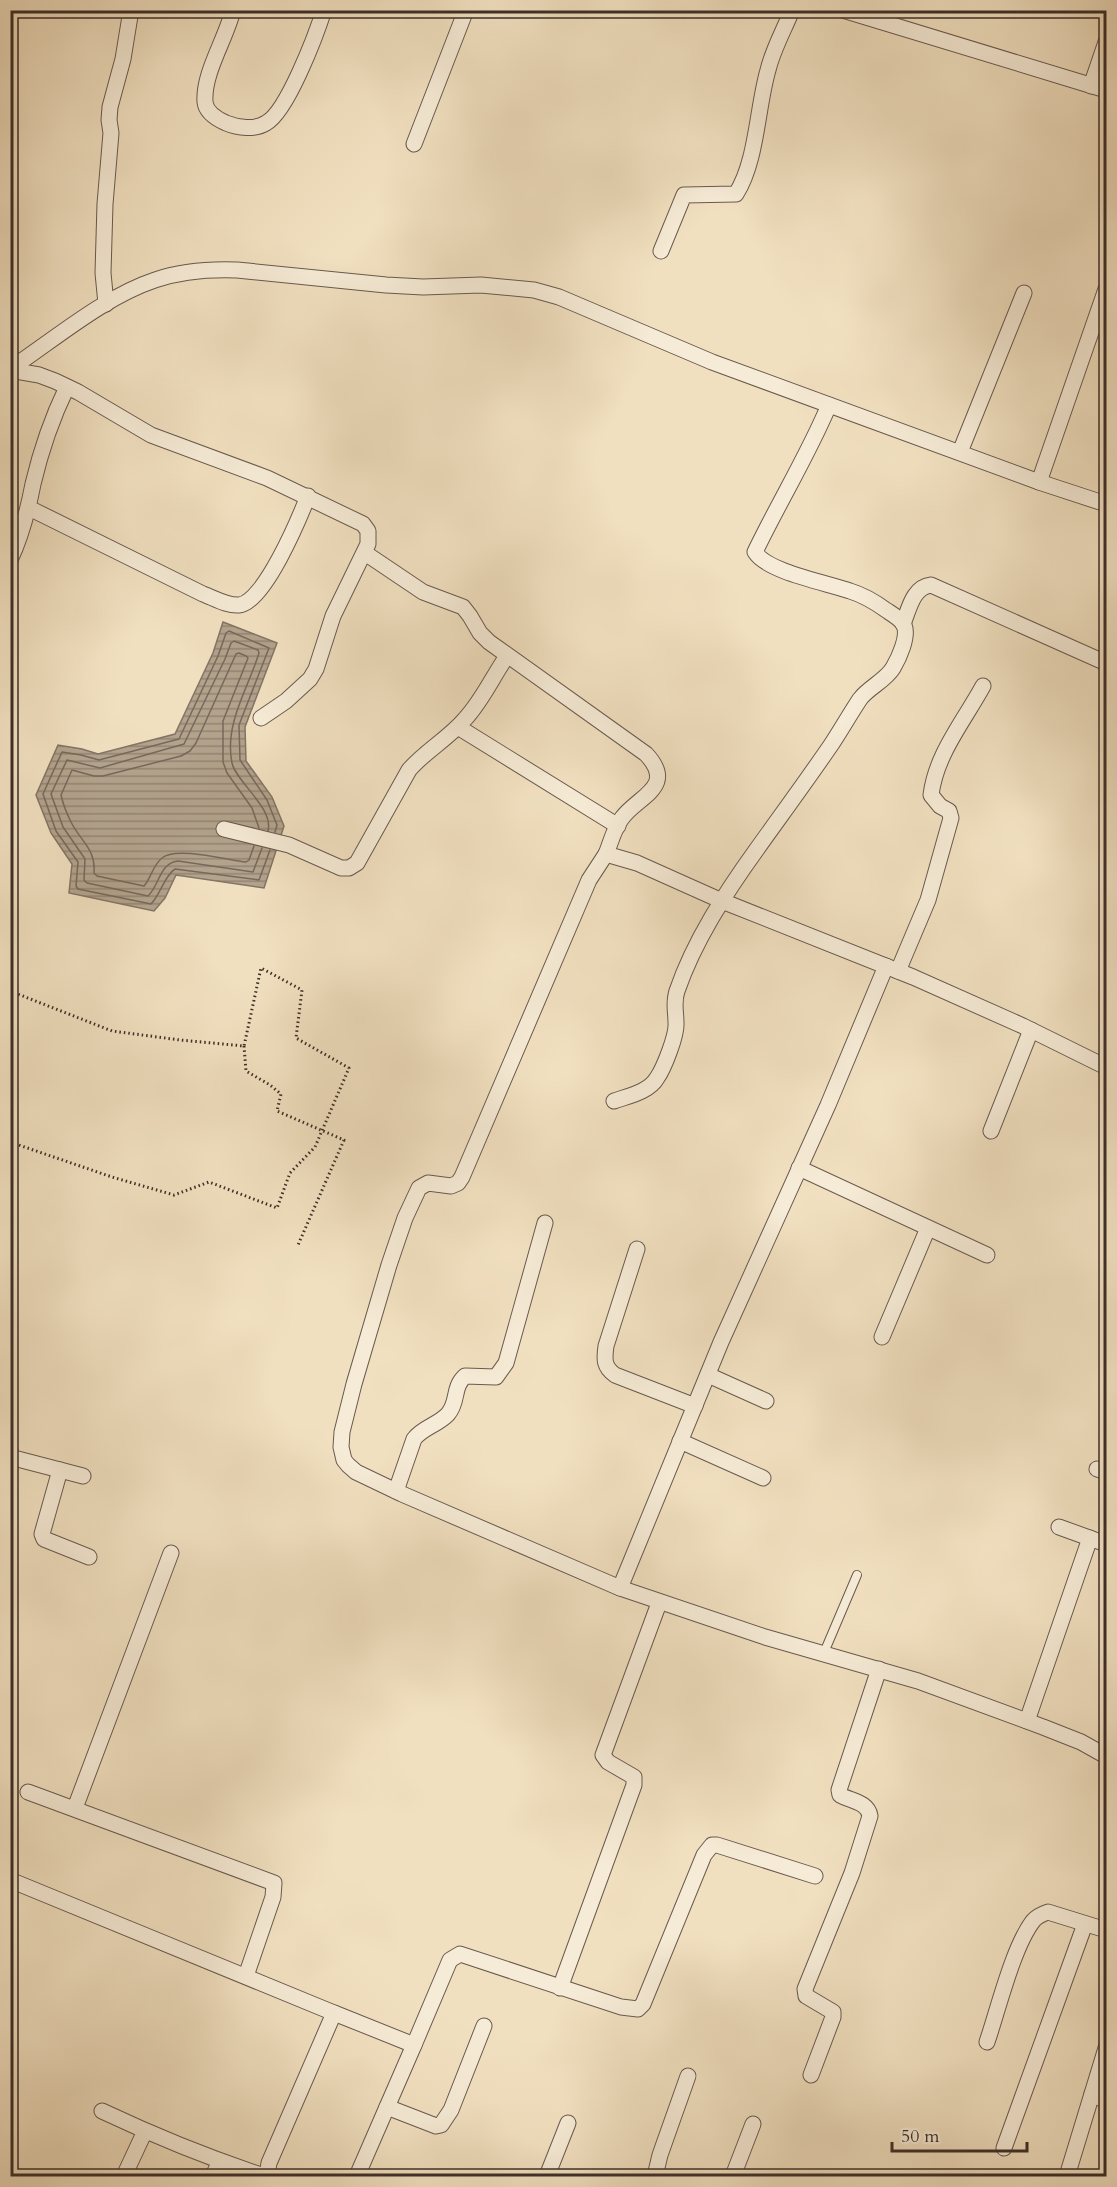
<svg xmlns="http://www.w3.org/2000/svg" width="1117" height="2187" viewBox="0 0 1117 2187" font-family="Cardo,serif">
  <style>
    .water { fill: url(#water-rules); stroke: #837465; stroke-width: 1.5 }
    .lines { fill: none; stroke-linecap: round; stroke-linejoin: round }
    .shore { stroke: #78685b; stroke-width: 1.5 }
    .service-casing { stroke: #695a4f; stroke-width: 10 }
    .minor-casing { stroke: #695a4f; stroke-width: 17 }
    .path { stroke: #3c2e29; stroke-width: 3; stroke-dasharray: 1.5 3; stroke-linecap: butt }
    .service { stroke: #f6ebd6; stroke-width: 8 }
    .minor { stroke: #f6ebd6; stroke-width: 15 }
  </style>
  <defs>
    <pattern id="water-rules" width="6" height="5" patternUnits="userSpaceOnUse" patternTransform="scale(1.5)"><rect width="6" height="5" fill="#b3a38d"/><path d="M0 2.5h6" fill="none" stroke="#938573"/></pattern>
  </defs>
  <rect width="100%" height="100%" fill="#f1e0c0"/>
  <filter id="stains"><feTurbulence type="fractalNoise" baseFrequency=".00333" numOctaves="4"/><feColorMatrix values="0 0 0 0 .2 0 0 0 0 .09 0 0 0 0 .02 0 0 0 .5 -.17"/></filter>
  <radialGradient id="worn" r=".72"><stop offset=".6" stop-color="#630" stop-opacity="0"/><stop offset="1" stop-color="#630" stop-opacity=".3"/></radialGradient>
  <path class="water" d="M223 622 277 643 245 727 246 761 272 797 284 826 264 888 176 875 165 898 154 911 69 893 72 864 51 833 36 795 58 745 82 749 98 754 175 734 213 653Z"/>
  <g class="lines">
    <g class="shore">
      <path d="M254 846 249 860 246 862C227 860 176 846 162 858 153 865 151 878 144 886L97 876 94 873C96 849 81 842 71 822 67 814 63 804 61 795L72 770 94 776H103L181 756 190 751 196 743 236 654 239 653 246 656 248 658 223 721V762L227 773 252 808 259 828"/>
      <path d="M262 848 253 872 178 861C159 863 160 885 148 896L87 883 84 880 85 859 63 827 51 794 67 760 100 768 184 744 225 659 231 643 234 641 258 650 259 653C248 689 224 724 232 763 236 782 274 808 268 831"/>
      <path d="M270 850 259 880 175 869C164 876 161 894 151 904L78 889 76 886 78 862 56 831 43 794 62 752 81 755 99 760 179 739 218 656 226 633 229 631 269 648 239 725 240 760 267 800 277 825 275 832"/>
    </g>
    <defs>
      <path id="service" d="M823 1655 857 1575"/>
      <g id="minor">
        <path d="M233 10C226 39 203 73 205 102 206 112 217 119 226 123 238 128 255 130 266 123 287 112 316 35 324 10"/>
        <path d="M843 10 1106 90"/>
        <path d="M1091 86 1106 42"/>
        <path d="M414 144 466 10"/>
        <path d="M661 251 684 195 736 194C757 161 757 108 768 70 773 49 784 30 792 10"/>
        <path d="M106 304 103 273 105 204 111 133 109 120 110 107 123 59 131 10"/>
        <path d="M10 369C55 339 104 297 155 280 181 271 209 269 237 270L386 285 423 287 481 285 534 290 559 297 712 362 1039 482 1106 504"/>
        <path d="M10 370 39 375 55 381 78 392 151 435 267 478 363 524 368 531V544L333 616 316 669 310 679 286 701 261 718"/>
        <path d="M960 452 1024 293"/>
        <path d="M1039 482 1106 289"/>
        <path d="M29 508 203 594C214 598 227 606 239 605 264 603 299 519 308 496"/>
        <path d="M365 553 423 592 463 607 470 616 480 633 489 642 646 754C677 787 638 796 622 818 614 828 611 842 606 854L637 863 722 901 913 977 1023 1026 1106 1067"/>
        <path d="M10 560C22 535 28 510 33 484 41 450 52 418 67 387"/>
        <path d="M903 624C909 609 913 587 931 585L1106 663"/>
        <path d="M458 727 618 826"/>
        <path d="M224 829 289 845 341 868H349L357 863 409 770C425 751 448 739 465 719 482 701 493 676 507 656"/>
        <path d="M606 854 589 880 462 1177 458 1183 451 1186 428 1183 419 1188 405 1218 389 1265 354 1384 342 1432 341 1447 344 1460 348 1465 356 1472 402 1494 620 1588 765 1637 918 1681 1043 1727 1081 1742 1106 1756"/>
        <path d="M898 971 928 900 951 818 949 811 940 806 931 795C936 754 964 721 983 686"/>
        <path d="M614 1101C628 1096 649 1092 657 1078 664 1068 677 1035 676 1023 676 1011 673 1003 677 991 694 941 726 892 757 849 782 814 807 780 831 745 841 730 850 714 860 699 869 687 885 681 893 668 899 658 909 636 904 625 901 619 892 614 886 610 875 602 863 595 850 591 828 583 767 572 755 552 779 502 808 455 829 405"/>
        <path d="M991 1131 1031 1030"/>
        <path d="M799 1168 987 1255"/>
        <path d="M637 1249 606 1346C604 1360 604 1367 615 1375L695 1406"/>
        <path d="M882 1337 928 1228"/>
        <path d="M708 1375 766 1401"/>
        <path d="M680 1441 763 1478"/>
        <path d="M10 1457 83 1476"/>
        <path d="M1097 1469 1106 1472"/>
        <path d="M60 1470 42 1534 44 1539 89 1557"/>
        <path d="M396 1491 414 1439C423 1427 438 1425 448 1414 459 1401 452 1388 465 1376L496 1377 506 1363 545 1223"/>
        <path d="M1059 1527 1106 1544"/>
        <path d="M620 1588 721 1342 828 1105 886 966"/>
        <path d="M1027 1721 1090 1538"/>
        <path d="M28 1792 274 1883 273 1897 246 1976"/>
        <path d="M75 1808 171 1553"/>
        <path d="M10 1880 334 2013 269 2163 267 2176"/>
        <path d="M560 1988 634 1785V1777L608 1762 603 1755 659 1603"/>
        <path d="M334 2013 414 2045 357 2176"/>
        <path d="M987 2042C998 2010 1013 1947 1033 1921 1037 1916 1042 1914 1048 1912L1106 1930"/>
        <path d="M414 2045 450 1960 460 1954 621 2007 638 2009 643 2004 704 1855 712 1845H717L815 1876"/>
        <path d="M811 2075 833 2017V2012L806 1996 805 1989 852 1873 870 1816C868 1802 851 1801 840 1795L839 1790 879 1669"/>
        <path d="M1092 2094 1106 2101"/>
        <path d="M387 2107 436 2126 441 2125 451 2110 484 2026"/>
        <path d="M102 2111C155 2136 209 2158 264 2176"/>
        <path d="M1004 2148 1085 1924"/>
        <path d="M124 2176 145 2131"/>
        <path d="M213 2176 220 2161"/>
        <path d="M547 2176 568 2123"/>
        <path d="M655 2176 660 2155 688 2076"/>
        <path d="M733 2176 753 2124"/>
        <path d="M1067 2176 1106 2048"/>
      </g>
    </defs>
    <use href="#service" class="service-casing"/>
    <use href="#minor" class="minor-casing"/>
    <g class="path">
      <path d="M10 991 112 1031 180 1040 244 1046 261 968 302 990 296 1038 349 1068 315 1147 290 1173 277 1208 209 1182 174 1195 112 1177 10 1142"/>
      <path d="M244 1046 246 1071 270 1085 281 1094 277 1111 344 1140 298 1245"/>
    </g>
    <use href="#service" class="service"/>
    <use href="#minor" class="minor"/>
  </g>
  <rect width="1117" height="2187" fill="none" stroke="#f1e0c0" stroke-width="36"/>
  <rect x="12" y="12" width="1093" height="2163" fill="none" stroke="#3c2e29" stroke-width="3"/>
  <rect x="18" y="18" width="1081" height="2151" fill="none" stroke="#3c2e29" stroke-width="1.5"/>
  <path d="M892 2142v9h135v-9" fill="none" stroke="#3c2e29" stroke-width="3"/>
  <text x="901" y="2142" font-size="18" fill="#3c2e29" stroke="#f6ebd6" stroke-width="4.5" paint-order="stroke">50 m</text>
  <rect width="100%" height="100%" filter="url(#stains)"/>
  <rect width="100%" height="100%" fill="url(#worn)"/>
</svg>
